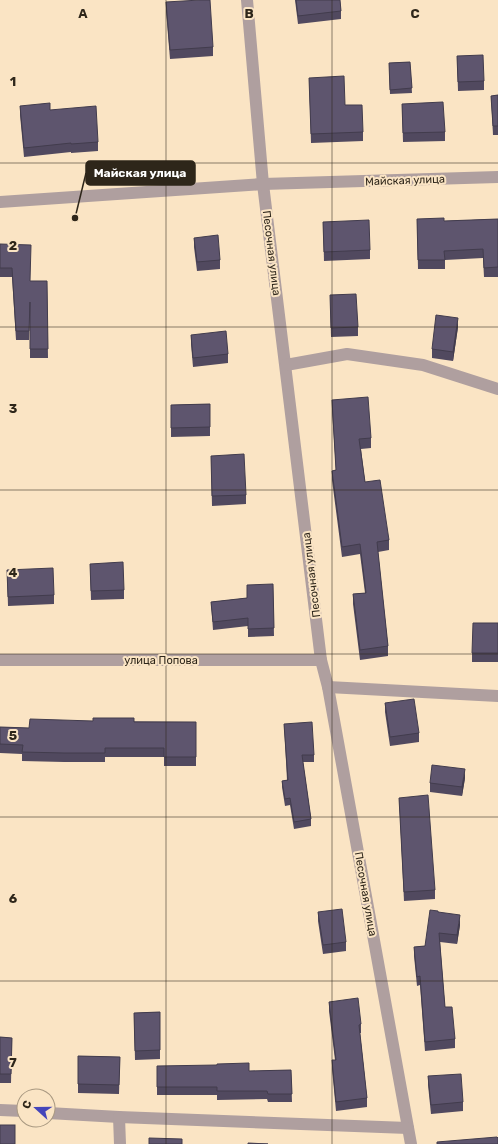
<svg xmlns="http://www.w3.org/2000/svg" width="498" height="1144" viewBox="0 0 498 1144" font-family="Rubik,sans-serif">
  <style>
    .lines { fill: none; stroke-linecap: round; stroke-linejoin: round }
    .minor { stroke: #af9f9f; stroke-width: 12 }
    .wall { fill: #51495f }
    .shaded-wall { fill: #423c4d }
    .building { fill: #5e556e; stroke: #423c4d }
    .grid { fill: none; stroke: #2e261a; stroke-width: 1; stroke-opacity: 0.55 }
    .labels { text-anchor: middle; stroke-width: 4; stroke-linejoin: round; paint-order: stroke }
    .street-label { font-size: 11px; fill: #2e261a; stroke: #fae4c4 }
    .grid-label { font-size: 13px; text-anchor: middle; font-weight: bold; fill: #2e261a; stroke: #fae4c4; stroke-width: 4; stroke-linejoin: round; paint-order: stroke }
    .leader { fill: none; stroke: #2e261a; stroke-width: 1.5 }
    .callout-dot { fill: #2e261a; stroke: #fae4c4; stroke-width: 1.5 }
    .callout { fill: #2e261a; stroke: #2e261a; stroke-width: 1.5 }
    .callout-label { font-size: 12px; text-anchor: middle; font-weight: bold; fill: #fff }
  </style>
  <rect width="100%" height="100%" fill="#fae4c4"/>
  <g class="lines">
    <g class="minor">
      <path d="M247 0 263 184 321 660 328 687 411 1144"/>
      <path d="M0 202 263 184 498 177"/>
      <path d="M286 365 347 354 423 365 498 389"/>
      <path d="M0 660H321"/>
      <path d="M328 687 498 696"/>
      <path d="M0 1110 24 1111"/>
      <path d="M48 1113 119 1117 408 1128"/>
      <path d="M119 1117 120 1144"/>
    </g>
  </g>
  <g class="wall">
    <path d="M295 0H340L341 11V19L298 24Z"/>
    <path d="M166 2 213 47V56L170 59 166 11Z"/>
    <path d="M457 56 484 81V90L458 91Z"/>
    <path d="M410 62 412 93 390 94 389 63Z"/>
    <path d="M309 78 345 105 363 132V141L311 143Z"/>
    <path d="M498 95V135H493L491 96Z"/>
    <path d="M402 104 445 132V141L403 142Z"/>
    <path d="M20 106 50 110 98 142V151L71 153V152L24 157 20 115Z"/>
    <path d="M417 219 444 221 498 219V277H484L483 258 445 260V269H418Z"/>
    <path d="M323 222 370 250V259L324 261Z"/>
    <path d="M194 238 220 260V269L197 271 194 247Z"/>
    <path d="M0 244 30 281H47L48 358H30V311L29 340H16L12 277H0Z"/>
    <path d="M330 295 358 327V336L331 337Z"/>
    <path d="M458 327 453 361 432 358V349Z"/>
    <path d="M191 335 228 354V363L193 367 191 344Z"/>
    <path d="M332 400 371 438V448L361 449 365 482 389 540V550L378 552 388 646V656L360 660 353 604V594L365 593 360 554 342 557 332 480V471L336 470 332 410Z"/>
    <path d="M210 404V436L171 437V405Z"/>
    <path d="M211 456 246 495V504L212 506Z"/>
    <path d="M90 564 124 590V599L91 600Z"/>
    <path d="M7 570 54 595V604L8 606Z"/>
    <path d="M273 584 274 636 248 637V626L213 630 211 602 247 598Z"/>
    <path d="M498 623V662H472V653Z"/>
    <path d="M385 703 419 733V742L390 746 385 712Z"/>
    <path d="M93 721 196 722V766H164V757H105V762H64L22 761V754L0 753V727L29 728Z"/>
    <path d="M284 724 314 755V762H303L311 819V826L294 829 290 805 285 806 282 787V781L287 780Z"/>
    <path d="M465 778 462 796 430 792V783Z"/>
    <path d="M399 798 435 890V899L404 901Z"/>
    <path d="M318 912 346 942V951L323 954 318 921Z"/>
    <path d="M438 912 460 925 457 944 440 942 445 1007 455 1039V1048L425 1051 420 985 417 986 414 956V947L425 946Z"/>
    <path d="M329 1002 361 1024V1033H360L367 1098V1107L336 1111 332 1069V1060H335L329 1011Z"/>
    <path d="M160 1012V1059L135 1060 134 1013Z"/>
    <path d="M0 1037 12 1038 11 1083H0Z"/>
    <path d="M78 1056 120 1057 119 1094 78 1093Z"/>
    <path d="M157 1066 249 1071 291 1070 292 1102H268L267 1099 217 1100V1095H157Z"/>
    <path d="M428 1076 463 1102V1111L431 1114 428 1085Z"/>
  </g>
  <g class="shaded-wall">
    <path d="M458 318V327L453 361V352Z"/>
    <path d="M465 769V778L462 796V787Z"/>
    <path d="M460 915V925L457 944V935Z"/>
  </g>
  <g class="building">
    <path d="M200 0H210L213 47 170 50 166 2Z"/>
    <path d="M296 0H340L341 11 298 16Z"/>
    <path d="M483 55 484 81 458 82 457 56Z"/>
    <path d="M410 62 412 88 390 90 389 63Z"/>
    <path d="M344 76 345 105H362L363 132 311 134 309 78Z"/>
    <path d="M498 95V126H493L491 96Z"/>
    <path d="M443 102 445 132 403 133 402 104Z"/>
    <path d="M50 103V110L96 106 98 142 71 144V143L24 148 20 106Z"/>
    <path d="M444 218V221L498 219V267L484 268 483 249 444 251 445 260H418L417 219Z"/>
    <path d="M369 220 370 250 324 252 323 222Z"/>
    <path d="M218 235 220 260 197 262 194 238Z"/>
    <path d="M0 244 31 245 30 281H47L48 349H30V302L29 331H16L12 268H0Z"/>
    <path d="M356 294 358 327 331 328 330 295Z"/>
    <path d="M436 315 458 318 453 352 432 349Z"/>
    <path d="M226 331 228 354 193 358 191 335Z"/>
    <path d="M368 397 371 438 359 439 365 482 380 480 389 540 377 542 388 646 360 650 353 594 366 593 360 544 342 547 332 471 336 470 332 400Z"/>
    <path d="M210 404V427L171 428V405Z"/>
    <path d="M244 454 246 495 212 496 211 456Z"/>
    <path d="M123 562 124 590 91 591 90 564Z"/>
    <path d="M53 568 54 595 8 597 7 570Z"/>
    <path d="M273 584 274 628 248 629V618L213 622 211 602 247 598V585Z"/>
    <path d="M473 623H498V653H472Z"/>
    <path d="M414 699 419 733 390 737 385 703Z"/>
    <path d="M93 718H134V722H196V757H164V748H105V753H64L22 752 23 745 0 744V727L29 728 30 719 93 721Z"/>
    <path d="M312 722 314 755H302L311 819 294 822 290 798 285 799 282 781 288 780 284 724Z"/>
    <path d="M432 765 465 769 462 787 430 783Z"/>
    <path d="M428 795 435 890 404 892 399 798Z"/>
    <path d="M342 909 346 942 323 945 318 912Z"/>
    <path d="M430 910 438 911V912L460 915 457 935 439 933 445 1007H452L455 1039 425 1042 420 976 417 977 414 947 425 946Z"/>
    <path d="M358 998 361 1024 359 1025 367 1098 336 1102 332 1060H336L329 1002Z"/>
    <path d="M160 1012V1050L135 1051 134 1013Z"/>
    <path d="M0 1037 12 1038 11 1074H0Z"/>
    <path d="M78 1056 120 1057 119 1085 78 1084Z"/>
    <path d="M249 1063V1071L291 1070 292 1094H268L267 1091H217V1087H157V1066L217 1065V1064Z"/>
    <path d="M461 1074 463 1102 431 1105 428 1076Z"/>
    <rect x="0" y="1125" width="15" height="19"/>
    <path d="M497 1137 498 1138V1144H437V1142Z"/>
    <path d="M149 1138 182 1139V1144H149Z"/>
    <path d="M248 1143 268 1144H248Z"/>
  </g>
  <path class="grid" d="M166 0V1144M332 0V1144M0 163H498M0 327H498M0 490H498M0 654H498M0 817H498M0 981H498"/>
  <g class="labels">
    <g class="street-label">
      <text transform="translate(405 180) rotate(-2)" y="4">Майская улица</text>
      <text transform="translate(272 253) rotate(83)" y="4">Песочная улица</text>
      <text transform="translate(311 575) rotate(-97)" y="4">Песочная улица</text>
      <text x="161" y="664">улица Попова</text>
      <text transform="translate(366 894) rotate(80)" y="4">Песочная улица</text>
    </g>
  </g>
  <g class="grid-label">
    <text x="83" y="18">A</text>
    <text x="249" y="18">B</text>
    <text x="415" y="18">C</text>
    <text x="13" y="86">1</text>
    <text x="13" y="250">2</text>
    <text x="13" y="413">3</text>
    <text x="13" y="577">4</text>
    <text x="13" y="740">5</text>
    <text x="13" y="903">6</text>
    <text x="13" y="1067">7</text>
  </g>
  <path class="leader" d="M75 218L86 173"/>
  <circle class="callout-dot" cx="75" cy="218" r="4"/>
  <rect class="callout" x="86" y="161" width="109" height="24" rx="4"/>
  <g class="callout-label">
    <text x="140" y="177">Майская улица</text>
  </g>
  <g transform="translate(36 1108) rotate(291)"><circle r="19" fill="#fae4c4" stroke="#a89880"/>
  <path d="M0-3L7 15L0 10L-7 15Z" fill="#4445ba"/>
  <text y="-6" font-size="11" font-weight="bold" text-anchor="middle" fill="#2e261a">С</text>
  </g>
</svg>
